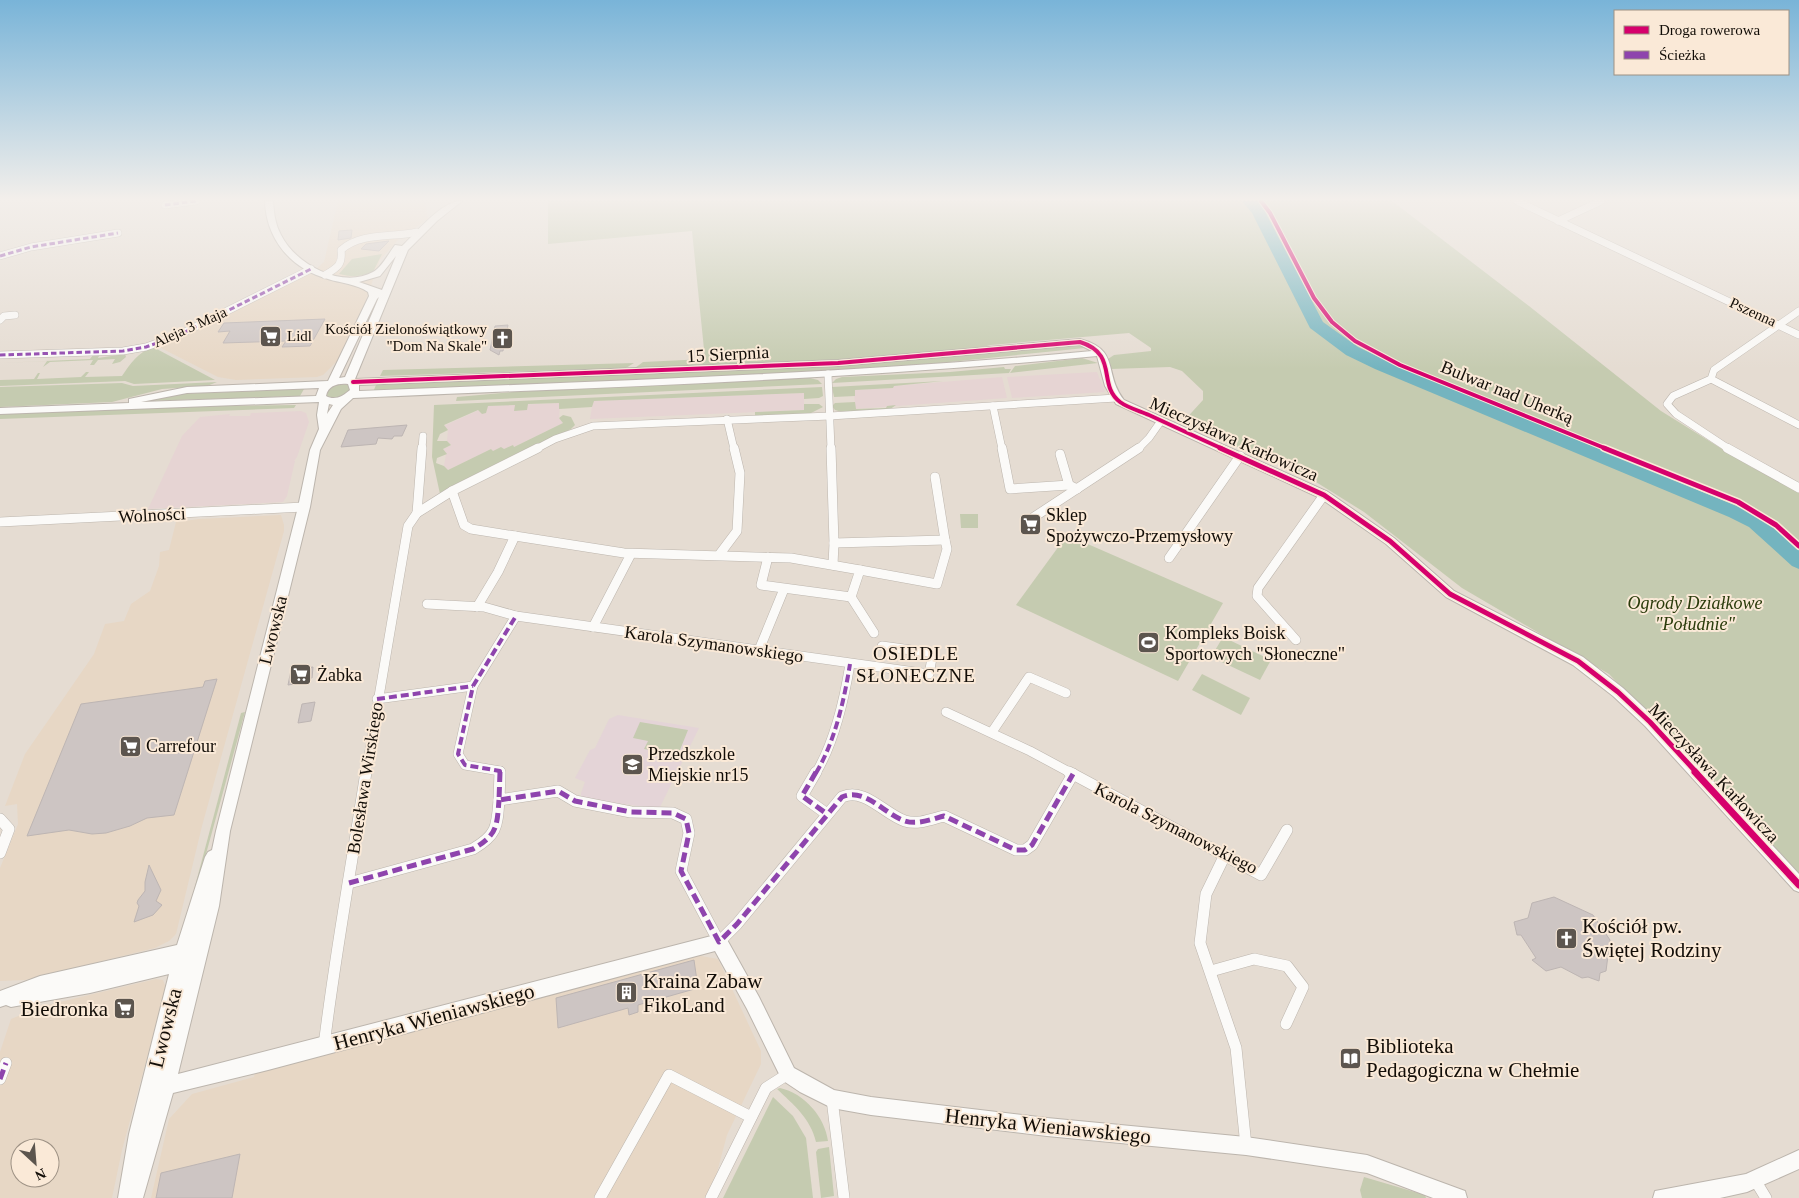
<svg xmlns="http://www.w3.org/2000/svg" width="1799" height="1198" viewBox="0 0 1799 1198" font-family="'Times New Roman',serif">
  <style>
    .built { fill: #e7d7c5; fill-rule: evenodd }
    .industrial { fill: #e6d4d3 }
    .education { fill: #e4d4d7 }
    .green { fill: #c5cbb0 }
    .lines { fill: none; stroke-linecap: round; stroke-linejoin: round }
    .river { fill: #74b4bf; fill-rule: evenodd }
    .building { fill: #cdc5c3; stroke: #bdb5b3 }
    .street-far2-casing { stroke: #bcb5ad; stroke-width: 8 }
    .street-far1-casing { stroke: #bcb5ad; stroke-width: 10 }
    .street-casing { stroke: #bcb5ad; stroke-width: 12 }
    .secondary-casing { stroke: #bcb5ad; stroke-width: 2 }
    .street-far2 { stroke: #fbfaf8; stroke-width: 7 }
    .street-far1 { stroke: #fbfaf8; stroke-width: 9 }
    .street { stroke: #fbfaf8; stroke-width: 11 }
    .secondary { fill: #fbfaf8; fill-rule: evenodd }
    .quiet-far2 { stroke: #8e44ad; stroke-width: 3; stroke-dasharray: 5.5 3; stroke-linecap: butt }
    .quiet-far1 { stroke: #8e44ad; stroke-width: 4; stroke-dasharray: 8 4; stroke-linecap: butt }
    .quiet { stroke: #8e44ad; stroke-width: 5; stroke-dasharray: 10 5; stroke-linecap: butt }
    .cycleway-far2-casing { stroke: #fae9d7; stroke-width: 6 }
    .cycleway-far1-casing { stroke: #fae9d7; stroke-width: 8 }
    .cycleway-casing { stroke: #fae9d7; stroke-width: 10 }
    .cycleway-far2 { stroke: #d6006c; stroke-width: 4 }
    .cycleway-far1 { stroke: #d6006c; stroke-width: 5 }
    .cycleway { stroke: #d6006c; stroke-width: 7 }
    .labels { text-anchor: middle; stroke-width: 4; stroke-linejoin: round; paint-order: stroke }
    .far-street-label { font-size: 15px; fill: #120d07; stroke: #fae9d7 }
    .far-poi-label { font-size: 15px; fill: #120d07; stroke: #fae9d7; text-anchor: end }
    .street-label { font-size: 18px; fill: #120d07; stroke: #fae9d7 }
    .poi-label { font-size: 18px; fill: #120d07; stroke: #fae9d7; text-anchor: start }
    .park-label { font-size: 18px; font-style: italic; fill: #2a3b0b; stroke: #fae9d7 }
    .neighbourhood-label { font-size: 19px; letter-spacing: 1px; fill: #120d07; stroke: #fae9d7 }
    .near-poi-label { font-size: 21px; fill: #120d07; stroke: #fae9d7; text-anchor: start }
    .near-street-label { font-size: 21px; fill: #120d07; stroke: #fae9d7 }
  </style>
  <rect width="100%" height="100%" fill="#e5dcd2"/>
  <g class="built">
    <path d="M338 201H425L428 219 399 239 380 260 363 308 338 360 323 375 317 377 236 380 218 377 157 346 317 268 324 262Z"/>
    <path d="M281 515 284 525V531L202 826 176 934 169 941 155 948 25 980 0 981V868L18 824 17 804 5 806 25 754 94 654 105 624 124 621 131 604 150 591 159 566 160 552 169 550 176 522 199 519Z"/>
    <path d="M699 954 701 956 718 959 761 1051V1064L727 1135 716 1176 705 1198H151L169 1119 192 1094 254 1077 255 1072Z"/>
    <path d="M156 979 163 980 166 988 122 1150 112 1198H0V1052L11 1019 43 1006ZM20 1148H50V1178H20Z"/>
  </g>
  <g class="industrial">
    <path d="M1097 372 1105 392 1012 398 1007 377Z"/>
    <path d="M1002 377 1007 398 855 409 854 390 893 388 894 386Z"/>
    <path d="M804 393V410L590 419 593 401Z"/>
    <path d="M560 403 559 418 563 423 514 447 493 451 491 449 448 470 444 466 446 454 442 450 451 445 447 441 448 430 444 426 488 406Z"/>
    <path d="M301 411 306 413 309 422 297 457 294 461H295L287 496 283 502 148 509 182 436 200 417 230 414 229 416H250L251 413Z"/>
  </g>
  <path class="education" d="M618 715 699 728 659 809 581 798V793L585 782 575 778 590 750 595 748 609 719Z"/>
  <g class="green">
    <path d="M548 201H1392L1529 306 1661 411 1751 467 1799 491V876L1609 674 1462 588 1364 512 1308 477 1182 423 1203 400V391L1182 371 1170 367 1110 369 1108 359 1114 355 1151 351V348L1129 333 991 345 970 350 838 360 635 368 643 362 705 359 692 231 548 244Z"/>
    <path d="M382 254 373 272C361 277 351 277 339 274L352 259Z"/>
    <path d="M1073 345H1080L1085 348 930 364 822 372 373 392 376 385 862 364Z"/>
    <path d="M153 347 215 380 134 384 125 381 0 386V380L34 379 38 373H40L37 379 81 377 86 372H89L85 377 122 376C131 363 137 353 153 347Z"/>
    <path d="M100 354 98 358 125 354 126 357 120 362 112 364 115 359 98 360 94 365H90L93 360 50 362 43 367 47 361 0 363 90 359 93 355Z"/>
    <path d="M1082 358 1098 363 1010 373 1015 366Z"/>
    <path d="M634 363 626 368 380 376 383 370Z"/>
    <path d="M1004 367 1005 369H1011L1009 373 832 383 836 379 842 377 950 372Z"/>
    <path d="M810 378 818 380 822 384 456 401 457 397 513 392Z"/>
    <path d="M943 381 894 386 893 388 855 390V396L834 397 832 387Z"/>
    <path d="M217 382 207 386 162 389 112 402 0 407V387L122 383 133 386Z"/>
    <path d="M342 384 348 385 350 389C345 397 336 400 327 396L328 389 334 385Z"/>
    <path d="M822 387 823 396 819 398 804 399V393L594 401 592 407 559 409V403L528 404 527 410 514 411 515 405 488 406 486 413 482 414 478 410 444 425 448 430 440 434 437 441H447L451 445 443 449 447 454 437 458 436 463 444 466 448 470 491 449 493 451 501 447 504 449 513 445 514 447 563 423 559 418 563 415 571 417 575 425 571 429 440 494 432 457 434 405Z"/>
    <path d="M304 389 300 396 144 401 176 394Z"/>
    <path d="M855 402 856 409 886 408 887 406 896 405 889 410 842 412 835 410 832 406 835 403Z"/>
    <path d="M804 404H819L823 407 809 414 755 417V412L804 410Z"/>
    <path d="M296 405 294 408 0 419V414L207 406Z"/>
    <path d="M960 514H978V528H961Z"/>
    <path d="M1067 535 1223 603 1178 681 1016 605Z"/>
    <path d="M1223 637 1271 660 1260 680 1211 657Z"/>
    <path d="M1202 674 1250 698 1241 715 1192 690Z"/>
    <path d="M245 712 192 905H190L241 713Z"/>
    <path d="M640 722 688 730 678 755 644 749 648 741 633 738Z"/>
    <path d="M780 1088C804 1093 825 1117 828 1141L816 1142C811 1119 793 1104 777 1089Z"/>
    <path d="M773 1097 793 1116 806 1138 813 1198H723Z"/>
    <path d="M829 1147 834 1196 821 1198 816 1152 818 1149Z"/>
    <path d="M1364 1177 1425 1195 1426 1198H1362L1360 1190Z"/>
  </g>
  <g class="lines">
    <path class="river" d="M1242 201H1257L1263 208 1323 322 1358 347 1387 361 1763 517 1799 549V569L1792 566 1749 527 1729 517 1375 369 1346 355 1310 328 1252 213Z"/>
  </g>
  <g class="building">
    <path d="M352 230 351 238 338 240 339 231Z"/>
    <path d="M389 241 379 251 361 249 366 244Z"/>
    <path d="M325 319 310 346 282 347 286 341 223 343 230 331 218 332 224 323Z"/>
    <path d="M508 325 503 351H500L499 355 490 350 495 326Z"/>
    <path d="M407 425 402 436H394L392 439 378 438 376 444 341 447 348 430Z"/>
    <path d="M313 667 312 678H309L308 682 288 685 291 670Z"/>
    <path d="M217 679 174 815 147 818 130 826 106 833 92 834 69 830 27 836 81 704 203 687 205 681Z"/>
    <path d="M315 702 311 721 298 723 302 704Z"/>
    <path d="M149 865 161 890 156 901 162 905 153 915 134 922 139 906 137 903 138 900 145 891V882Z"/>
    <path d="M1554 897 1593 915 1610 940 1606 971 1600 973 1599 981 1588 977 1582 978 1561 967 1546 971 1532 960 1536 958 1521 935H1517L1514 922 1528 918 1532 903Z"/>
    <path d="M694 960 698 988 638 1005V1012L629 1015 628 1008 558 1028 556 998Z"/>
    <path d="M240 1154 232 1198H156L161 1173Z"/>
  </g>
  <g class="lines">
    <defs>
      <g id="street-far2">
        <path d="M1517 201 1799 335"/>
        <path d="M165 205 196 201"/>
        <path d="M1558 221 1601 201"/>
        <path d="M0 256 31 247 118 233"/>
        <path d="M325 275C337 268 343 265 341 250 361 232 392 238 417 232"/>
        <path d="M0 320 4 316 15 315"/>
        <path d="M0 355 123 351 146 347 179 335 311 269"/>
        <path d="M828 374 831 449"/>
        <path d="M1711 379 1799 425"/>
        <path d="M993 406 1002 449"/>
        <path d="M727 419 734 449"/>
        <path d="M422 449 423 436"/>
        <path d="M536 449 555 439 593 426 830 416 1116 398"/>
        <path d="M1138 449 1149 438 1161 421"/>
        <path d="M1729 449 1676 414 1667 404 1673 396 1711 379 1714 370 1799 311"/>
      </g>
      <g id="street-far1">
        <path d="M831 448 834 543 945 540 935 477"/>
        <path d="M1002 448 1010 489 1069 485 1077 489"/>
        <path d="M1727 448 1799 488"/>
        <path d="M1060 454 1069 485"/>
        <path d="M452 491 464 525 471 529 515 536 498 572 477 607"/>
        <path d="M417 513 422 448"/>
        <path d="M1034 517 1139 448"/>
        <path d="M0 522 304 507"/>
        <path d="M515 536 624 553 791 558 860 570 851 597 874 633"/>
        <path d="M719 555 737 531 740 473 734 448"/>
        <path d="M768 557 761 585 851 597"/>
        <path d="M1169 558 1240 456"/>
        <path d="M833 565 834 543"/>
        <path d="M860 570 937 584 947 549 945 540"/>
        <path d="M427 604 484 607 516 616 929 674 933 653 882 646"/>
        <path d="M593 627 631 554"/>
        <path d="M1296 640 1257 596 1258 588 1324 495"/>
        <path d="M759 650 784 589"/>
        <path d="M377 699 473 686"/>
        <path d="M946 712 1030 751 1071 773"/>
        <path d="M992 732 1029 677 1066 693"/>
        <path d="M366 773 408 526 417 513 452 491 538 448"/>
        <path d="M500 773V771L465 765 458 754 473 686 516 616"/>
        <path d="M816 773C835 741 844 701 850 664"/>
      </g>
      <g id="street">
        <path d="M500 772 499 800 558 791 575 801 631 812 673 813 686 819 689 833 681 871 719 942 737 924 842 797C865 787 884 814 905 821 918 825 932 819 944 816L1016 850H1025L1032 845 1073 774"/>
        <path d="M816 772 802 796 827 814"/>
        <path d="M1069 772 1261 875 1287 830"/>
        <path d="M0 819 9 829 0 853"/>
        <path d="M1225 855 1206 894 1200 943 1236 1048 1246 1146"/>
        <path d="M349 883 473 849C497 835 497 827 499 800"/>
        <path d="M1211 971 1254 959 1287 966 1303 987 1286 1024"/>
        <path d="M324 1046C335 954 352 863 366 772"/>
        <path d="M0 1079 6 1063"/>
        <path d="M832 1099 844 1198"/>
        <path d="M1755 1180 1766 1198"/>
        <path d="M600 1198 669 1075 751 1117"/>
        <path d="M711 1198 766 1088 788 1074"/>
      </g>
      <g id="secondary">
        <path d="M265 201H273C274 213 275 224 281 235 296 265 342 289 373 272 381 268 389 253 395 245L402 246C417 232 441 201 462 201L437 221 408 250 355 379 838 360 1080 339C1121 350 1103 373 1124 400L1328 492 1394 538 1454 591 1583 657 1623 688 1655 718 1799 874V892L1794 890 1645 726 1613 696 1573 665 1446 597 1386 544 1320 498 1116 404 1105 386 1097 356C849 380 601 387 353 398L341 409 320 450 310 507 230 831 219 906 178 1074 719 934 725 936 759 997 794 1068 834 1090 871 1097 1047 1118 1246 1137 1367 1155 1465 1191 1467 1198H1433L1367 1173 1246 1155 1047 1136 871 1115 832 1108 800 1092 782 1080 747 1009 715 951 268 1070 173 1093 143 1198H118L129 1134 169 974 90 993 11 1007 6 1005 0 1007V991L40 976 177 945 205 857 208 852 212 850 216 831 298 507 310 450 319 429 317 415 319 402 0 414V408L129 403V399L187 387 328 381 369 296 368 292C357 284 340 283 328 279 291 269 266 239 265 201ZM396 256 382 290 359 282 380 276ZM379 297 345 377 339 378 377 299ZM1080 345 1092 351C848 374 604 381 359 391V385L838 366ZM348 384 350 390C343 396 335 401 326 396 328 385 339 383 348 384ZM319 388 316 396 141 402 187 393ZM329 404 333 405 327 414Z"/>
        <path d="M1799 1150V1169L1747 1192 1720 1198H1653L1655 1191 1746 1174Z"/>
      </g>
    </defs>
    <use href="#street-far2" class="street-far2-casing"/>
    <use href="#street-far1" class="street-far1-casing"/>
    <use href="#street" class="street-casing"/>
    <use href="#secondary" class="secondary-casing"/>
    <use href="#street-far2" class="street-far2"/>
    <use href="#street-far1" class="street-far1"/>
    <use href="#street" class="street"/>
    <use href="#secondary" class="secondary"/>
    <g class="quiet-far2">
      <path d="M165 205 196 201"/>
      <path d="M0 256 31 247 118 233"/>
      <path d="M0 355 123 351 146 347 179 335 311 269"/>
    </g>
    <g class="quiet-far1">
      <path d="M377 699 473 686"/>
      <path d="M500 773V771L465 765 458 754 473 686 516 616"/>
      <path d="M816 773C835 741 844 701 850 664"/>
    </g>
    <g class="quiet">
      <path d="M500 772 499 800 558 791 575 801 631 812 673 813 686 819 689 833 681 871 719 942 737 924 842 797C865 787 884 814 905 821 918 825 932 819 944 816L1016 850H1025L1032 845 1073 774"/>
      <path d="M816 772 802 796 827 814"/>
      <path d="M349 883 473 849C497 835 497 827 499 800"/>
      <path d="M0 1079 6 1063"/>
    </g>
    <defs>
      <g id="cycleway-far2">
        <path d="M1261 201 1270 213 1314 298 1332 322 1355 341 1400 365 1607 449"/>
        <path d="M353 382 838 363 1080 342C1119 354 1097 385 1120 402 1128 408 1140 411 1149 415 1173 426 1198 438 1223 449"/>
      </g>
      <g id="cycleway-far1">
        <path d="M1220 448 1324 495 1390 541 1450 594 1578 661 1618 692 1650 722 1697 773"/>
        <path d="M1604 448 1738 502 1776 525 1799 546"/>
      </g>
      <path id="cycleway" d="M1695 772 1799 885"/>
    </defs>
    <use href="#cycleway-far2" class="cycleway-far2-casing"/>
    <use href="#cycleway-far1" class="cycleway-far1-casing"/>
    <use href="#cycleway" class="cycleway-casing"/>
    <use href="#cycleway-far2" class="cycleway-far2"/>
    <use href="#cycleway-far1" class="cycleway-far1"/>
    <use href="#cycleway" class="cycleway"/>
  </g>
  <linearGradient id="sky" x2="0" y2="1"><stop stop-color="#79b4d8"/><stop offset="0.54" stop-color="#f3efeb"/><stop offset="1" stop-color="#f3efeb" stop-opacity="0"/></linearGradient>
  <rect width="1799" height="369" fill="url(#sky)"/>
  <defs>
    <symbol id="supermarket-square" viewBox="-11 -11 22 22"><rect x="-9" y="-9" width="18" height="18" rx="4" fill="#5c554e" stroke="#fae9d7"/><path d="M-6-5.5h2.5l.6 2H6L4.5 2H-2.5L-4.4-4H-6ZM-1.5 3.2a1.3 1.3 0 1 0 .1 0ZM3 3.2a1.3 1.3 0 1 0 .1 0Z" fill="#fff"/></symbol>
    <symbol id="church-square" viewBox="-11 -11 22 22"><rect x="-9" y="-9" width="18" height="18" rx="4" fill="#5c554e" stroke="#fae9d7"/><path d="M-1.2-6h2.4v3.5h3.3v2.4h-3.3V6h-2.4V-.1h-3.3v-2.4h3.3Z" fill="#fff"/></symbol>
    <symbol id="stadium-square" viewBox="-11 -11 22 22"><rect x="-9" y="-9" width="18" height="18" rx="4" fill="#5c554e" stroke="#fae9d7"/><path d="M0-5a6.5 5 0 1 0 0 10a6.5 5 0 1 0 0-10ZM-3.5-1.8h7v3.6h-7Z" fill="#fff"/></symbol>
    <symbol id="school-square" viewBox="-11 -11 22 22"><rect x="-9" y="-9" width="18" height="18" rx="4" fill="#5c554e" stroke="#fae9d7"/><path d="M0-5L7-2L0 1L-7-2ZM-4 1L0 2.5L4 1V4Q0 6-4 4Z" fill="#fff"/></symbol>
    <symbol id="building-square" viewBox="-11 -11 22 22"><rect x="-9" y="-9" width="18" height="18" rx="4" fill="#5c554e" stroke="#fae9d7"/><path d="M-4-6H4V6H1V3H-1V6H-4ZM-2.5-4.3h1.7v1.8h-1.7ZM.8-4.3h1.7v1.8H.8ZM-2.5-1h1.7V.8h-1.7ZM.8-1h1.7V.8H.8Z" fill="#fff"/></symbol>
    <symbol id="library-square" viewBox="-11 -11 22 22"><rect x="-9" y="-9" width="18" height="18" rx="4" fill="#5c554e" stroke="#fae9d7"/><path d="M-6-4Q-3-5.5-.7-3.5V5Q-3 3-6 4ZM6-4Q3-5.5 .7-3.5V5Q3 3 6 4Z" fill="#fff"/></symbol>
  </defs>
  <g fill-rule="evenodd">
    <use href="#supermarket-square" x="258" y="324" width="25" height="25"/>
    <use href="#church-square" x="490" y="326" width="25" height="25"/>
    <use href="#supermarket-square" x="1018" y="512" width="25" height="25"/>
    <use href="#stadium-square" x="1136" y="630" width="25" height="25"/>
    <use href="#supermarket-square" x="288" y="662" width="25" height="25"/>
    <use href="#supermarket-square" x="118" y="734" width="25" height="25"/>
    <use href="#school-square" x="620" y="752" width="25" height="25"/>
    <use href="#church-square" x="1554" y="926" width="25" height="25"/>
    <use href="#building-square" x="614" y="980" width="25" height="25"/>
    <use href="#supermarket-square" x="112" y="996" width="25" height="25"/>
    <use href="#library-square" x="1338" y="1046" width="25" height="25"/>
  </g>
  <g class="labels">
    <g class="far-street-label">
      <text transform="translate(1753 312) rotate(25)" y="5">Pszenna</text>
      <text transform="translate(190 327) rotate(-24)" y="5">Aleja 3 Maja</text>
    </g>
    <g class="far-poi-label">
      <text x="487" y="334">Kościół Zielonoświątkowy<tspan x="487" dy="17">"Dom Na Skale"</tspan></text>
      <text x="287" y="341" text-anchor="start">Lidl</text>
    </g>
    <g class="street-label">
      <text transform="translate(728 354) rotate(-3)" y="6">15 Sierpnia</text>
      <text transform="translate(1507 392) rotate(22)" y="6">Bulwar nad Uherką</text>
      <text transform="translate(1234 439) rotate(24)" y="6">Mieczysława Karłowicza</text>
      <text transform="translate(152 515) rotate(-3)" y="6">Wolności</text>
      <text transform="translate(273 630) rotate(-76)" y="6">Lwowska</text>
      <text transform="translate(714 644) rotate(8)" y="6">Karola Szymanowskiego</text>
      <text transform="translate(1714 773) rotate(47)" y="6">Mieczysława Karłowicza</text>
      <text transform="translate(365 778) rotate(-81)" y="6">Bolesława Wirskiego</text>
      <text transform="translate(1176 828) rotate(27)" y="6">Karola Szymanowskiego</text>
    </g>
    <g class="poi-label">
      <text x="1046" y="521">Sklep<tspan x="1046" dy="21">Spożywczo-Przemysłowy</tspan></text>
      <text x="1165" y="639">Kompleks Boisk<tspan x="1165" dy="21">Sportowych "Słoneczne"</tspan></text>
      <text x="317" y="681">Żabka</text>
      <text x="146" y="752">Carrefour</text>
      <text x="648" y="760">Przedszkole<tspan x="648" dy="21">Miejskie nr15</tspan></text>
    </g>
    <g class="park-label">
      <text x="1695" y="609">Ogrody Działkowe<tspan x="1695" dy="21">"Południe"</tspan></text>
    </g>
    <g class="neighbourhood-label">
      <text x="916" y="660">OSIEDLE<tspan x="916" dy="22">SŁONECZNE</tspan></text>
    </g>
    <g class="near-poi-label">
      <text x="1582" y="933">Kościół pw.<tspan x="1582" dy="24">Świętej Rodziny</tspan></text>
      <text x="643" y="988">Kraina Zabaw<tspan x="643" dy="24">FikoLand</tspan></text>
      <text x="108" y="1016" text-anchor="end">Biedronka</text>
      <text x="1366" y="1053">Biblioteka<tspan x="1366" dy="24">Pedagogiczna w Chełmie</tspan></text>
    </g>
    <g class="near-street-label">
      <text transform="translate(434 1017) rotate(-15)" y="7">Henryka Wieniawskiego</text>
      <text transform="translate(165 1028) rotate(-76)" y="7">Lwowska</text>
      <text transform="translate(1048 1126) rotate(6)" y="7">Henryka Wieniawskiego</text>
    </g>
  </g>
  <rect x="1614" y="10" width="175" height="65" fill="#fae9d7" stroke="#9d9184"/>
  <rect x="1624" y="26" width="25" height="8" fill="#d6006c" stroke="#9d9184"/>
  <text x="1659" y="35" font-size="15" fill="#120d07">Droga rowerowa</text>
  <rect x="1624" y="51" width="25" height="8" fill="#8e44ad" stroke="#9d9184"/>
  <text x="1659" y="60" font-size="15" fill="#120d07">Ścieżka</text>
  <g transform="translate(35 1163) rotate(154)"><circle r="24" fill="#fae9d7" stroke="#9d9184"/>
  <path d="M0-4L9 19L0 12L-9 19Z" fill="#5c554e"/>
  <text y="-8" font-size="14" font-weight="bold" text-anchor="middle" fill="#120d07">N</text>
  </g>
</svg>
